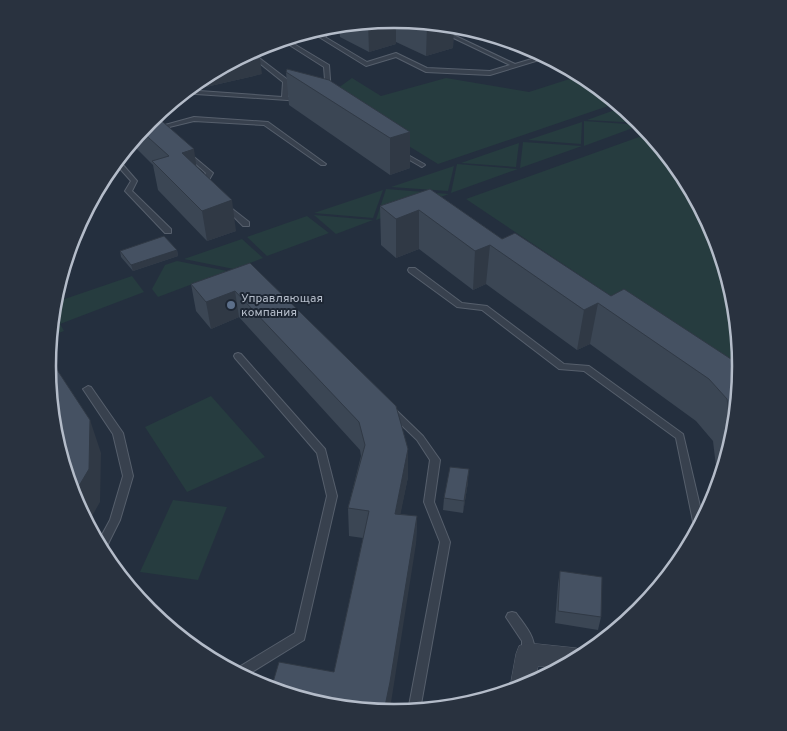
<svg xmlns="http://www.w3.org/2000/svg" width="787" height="731" viewBox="0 0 787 731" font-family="Overpass,sans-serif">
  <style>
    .green { fill: #263c3f }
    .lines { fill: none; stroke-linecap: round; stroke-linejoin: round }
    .lane-casing { stroke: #565f6c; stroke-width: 2 }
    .street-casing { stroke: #565f6c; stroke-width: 1 }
    .lane { fill: #38414e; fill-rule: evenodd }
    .street { fill: #38414e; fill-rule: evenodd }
    .wall { fill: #3b4654 }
    .shaded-wall { fill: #303945 }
    .building { fill: #455162; stroke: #303945 }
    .service-dot { fill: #5c6f8a; stroke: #1d2633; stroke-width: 2 }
    .labels { text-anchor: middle; stroke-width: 4; stroke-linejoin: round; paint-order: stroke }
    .poi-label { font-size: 12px; fill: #b4bcc9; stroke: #1d2633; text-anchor: start }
    .rim { fill: none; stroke: #b4bcc9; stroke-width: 2.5 }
  </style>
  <rect width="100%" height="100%" fill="#242f3e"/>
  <g class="green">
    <path d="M582 75 617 103 438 164 327 96 352 78 381 96 446 78 529 92Z"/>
    <path d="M623 107 641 123 587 120Z"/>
    <path d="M584 121 641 125 584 146Z"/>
    <path d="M582 122 581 144 528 140Z"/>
    <path d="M639 137 654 139C664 151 675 162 683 175 719 235 746 311 739 382L466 199Z"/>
    <path d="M523 142 582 146 520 168Z"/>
    <path d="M519 143 516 167 461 163Z"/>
    <path d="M457 164 518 169 451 193Z"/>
    <path d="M454 166 448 191 391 187Z"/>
    <path d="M386 189 449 194 376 220Z"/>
    <path d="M383 190 373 218 314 213Z"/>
    <path d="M314 215 373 220 336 234Z"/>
    <path d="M307 216 329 233 267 256 247 237Z"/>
    <path d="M242 239 263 258 234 269 184 259Z"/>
    <path d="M177 261 227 271 158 297 152 289 165 265Z"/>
    <path d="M132 276 144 292 60 324 64 331 50 336 53 303Z"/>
    <path d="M211 396 265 457 187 492 145 427Z"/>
    <path d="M173 500 227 507 198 580 140 572Z"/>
  </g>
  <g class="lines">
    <defs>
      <g id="lane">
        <path d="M350 24 352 25V26L332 31 325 37 367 62 396 53 427 68 490 71 510 65 441 32V31L443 30 515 64 545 55 549 57 490 75 426 72 396 57 366 66 319 37 328 29Z"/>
        <path d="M284 38 329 65 331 93 326 92 324 67 280 39Z"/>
        <path d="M250 51 288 80V97L302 99V101L181 93 185 90 282 97 283 82 247 53Z"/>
        <path d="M194 117 268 122 326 164 325 165H321L264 125 194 121 157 130 154 128Z"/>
        <path d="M401 151 424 164 425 165 422 167 420 166 399 154V152Z"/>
        <path d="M188 152 213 173 206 185 205 187H201L199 185 206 173 186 155V153Z"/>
        <path d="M117 158 137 181 132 191 171 229V233H165L126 192 125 191 131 181 114 162Z"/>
        <path d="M226 204 249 222V226H243L223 206Z"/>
        <path d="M409 268H415L462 303 487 306 564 364 589 366 683 434 703 519 697 530 694 526 676 438 584 371 559 369 482 310 457 307 409 272 408 270Z"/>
        <path d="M238 353 241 354 325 449 337 496 304 640 244 677 233 671 234 670 295 633 327 496 317 453 235 358 234 356 235 354Z"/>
        <path d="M88 386 91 387 123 433 133 476 120 520 104 552 102 553 97 544 110 520 123 476 113 434 83 389Z"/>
        <path d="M392 408 395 409 423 436 440 460 434 502 450 542 420 710 408 711 440 542 424 502 430 460 417 440 389 413 387 411 389 409Z"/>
        <path d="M512 612 516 613C525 626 540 641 532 658L528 659 524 658 522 654V641L506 617 508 613Z"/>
      </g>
      <path id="street" d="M528 643 576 648 585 651 586 654 559 668 538 666 535 681 511 690 510 687 516 654 519 646Z"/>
    </defs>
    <use href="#lane" class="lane-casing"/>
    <use href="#street" class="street-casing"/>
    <use href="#lane" class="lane"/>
    <use href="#street" class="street"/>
  </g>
  <g class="wall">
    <path d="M394 19 454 25 453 48 426 56 396 42V44L369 52 340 37 339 24Z"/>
    <path d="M286 72 410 132V168L390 175 289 105Z"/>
    <path d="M262 74 197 89 187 88 201 77Z"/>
    <path d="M149 120 197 167 236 231 207 241 158 190 153 165 130 142Z"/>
    <path d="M430 189 502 239 737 363 734 433 718 483 713 441 696 421 590 344 577 350 486 284 473 290 419 249 396 258 381 245 380 206Z"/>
    <path d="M177 250 178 256 133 271 121 257 120 251Z"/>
    <path d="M250 263 408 477 400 514 417 516 416 544 334 672 363 538 349 536 348 508 361 456 360 450 239 317 211 329 196 311 191 284Z"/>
    <path d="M468 482 463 513 443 510 444 498Z"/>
    <path d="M560 571 601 617 598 630 555 623 558 584Z"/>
  </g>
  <g class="shaded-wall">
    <path d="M394 19H396V44L369 52 368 21Z"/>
    <path d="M434 23 454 25 453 48 426 56 427 25Z"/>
    <path d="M260 59 262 74 197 89 196 82 201 77 216 69Z"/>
    <path d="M410 132V168L390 175V138Z"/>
    <path d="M194 149 198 178 182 153Z"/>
    <path d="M232 200 236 231 207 241 202 211Z"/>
    <path d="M419 210V249L396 258V219Z"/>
    <path d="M490 245 486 284 473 290 475 251Z"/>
    <path d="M177 250 178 256 133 271 131 265Z"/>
    <path d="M235 291 239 317 211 329 206 302Z"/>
    <path d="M598 303 590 344 577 350 584 310Z"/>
    <path d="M90 420 101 453 100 502 87 525 73 496Z"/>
    <path d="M408 449V477L395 542V514Z"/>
    <path d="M469 469 468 482 463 513 464 501Z"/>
    <path d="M417 516 416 544 390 709 389 712 384 711Z"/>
  </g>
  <g class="building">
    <path d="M419 21 434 23 427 25Z"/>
    <path d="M250 51 260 59 216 69Z"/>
    <path d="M287 69 329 80 410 132 390 138 286 72Z"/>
    <path d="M155 115 194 149 182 153 232 200 202 211 152 161 169 156 140 130 149 120Z"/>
    <path d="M430 189 502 239 515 233 611 296 624 289 737 363 740 368 733 436 727 399 709 379 598 303 584 310 490 245 475 251 419 210 396 219 380 206Z"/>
    <path d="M164 236 177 250 131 265 120 251Z"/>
    <path d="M250 263 396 406 408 449 395 514 417 516 390 682 384 711 326 706 271 689 279 662 334 672 369 511 348 508 365 445 359 422 235 291 206 302 191 284Z"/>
    <path d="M48 356 90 420 89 469 73 496 53 433 47 365Z"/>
    <path d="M450 467 469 469 464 501 444 498Z"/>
    <path d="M560 571 602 577 601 617 558 611Z"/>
  </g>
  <circle class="service-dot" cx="231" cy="305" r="5"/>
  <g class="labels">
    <g class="poi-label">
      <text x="241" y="302">Управляющая<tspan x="241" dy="14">компания</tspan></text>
    </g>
  </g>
  <path d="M0 0H787V731H0ZM56 366a338 338 0 1 1 676 0a338 338 0 1 1-676 0Z" fill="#29323f" fill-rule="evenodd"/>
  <path class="rim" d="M56 366a338 338 0 1 1 676 0a338 338 0 1 1-676 0Z"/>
</svg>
